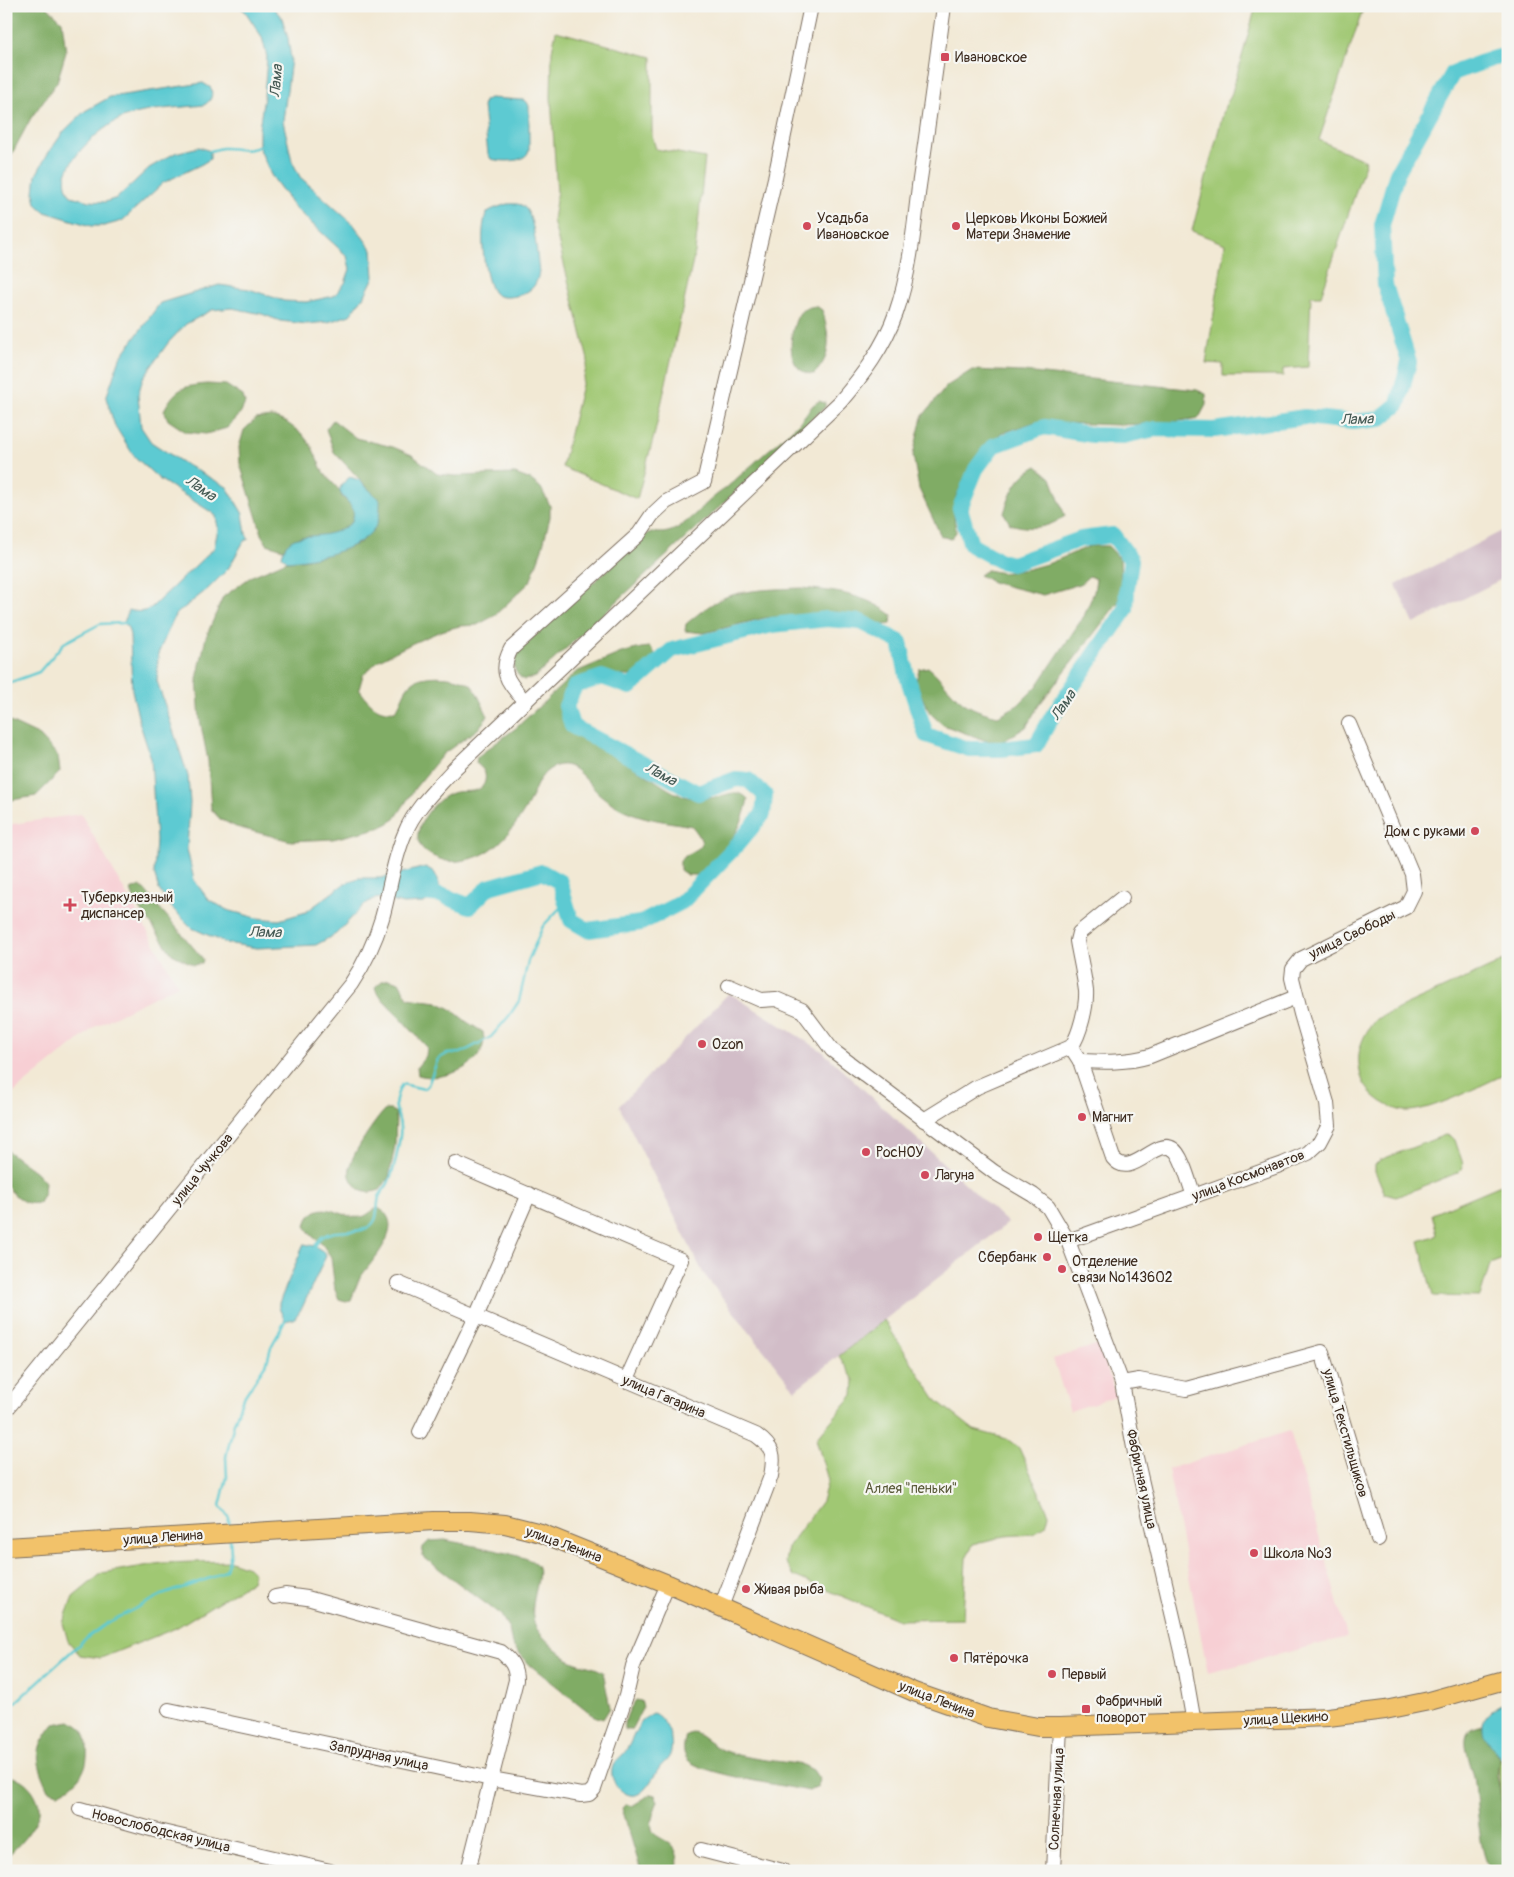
<svg xmlns="http://www.w3.org/2000/svg" width="1514" height="1877" viewBox="0 0 1514 1877" font-family="Pangolin,sans-serif">
  <style>
    .built { fill: #f7cfd4 }
    .industrial { fill: #d2bdc8 }
    .green { fill: #a0c873; stroke: #6e7948 }
    .forest { fill: #80ac65; stroke: #5e6b42 }
    .water { fill: #5dcad2; stroke: #4c7a78 }
    .lines { fill: none; stroke-linecap: round; stroke-linejoin: round }
    .stream { stroke: #5dcad2; stroke-width: 2.5 }
    .river { stroke: #5dcad2; stroke-width: 16 }
    .minor-casing { stroke: #7b6d5e; stroke-width: 16 }
    .major-casing { stroke: #7b6d5e; stroke-width: 20 }
    .minor { stroke: #fff; stroke-width: 14 }
    .major { stroke: #f2c26a; stroke-width: 18 }
    .poi-dot { fill: #d1495b; stroke: #f6f6f2; stroke-width: 2 }
    .labels { text-anchor: middle; stroke-width: 4.5; stroke-linejoin: round; paint-order: stroke }
    .poi-label { font-size: 14px; fill: #3b2a1e; stroke: #f6f6f2; text-anchor: start }
    .street-label { font-size: 14px; fill: #3b2a1e; stroke: #f6f6f2 }
    .park-label { font-size: 14px; fill: #595938; stroke: #f6f6f2 }
    .water-label { font-size: 15px; font-style: italic; fill: #455a54; stroke: #f6f6f2 }
  </style>
  <rect width="100%" height="100%" fill="#f6f6f2"/>
  <filter id="ink" filterUnits="userSpaceOnUse"><feTurbulence type="fractalNoise" baseFrequency=".02" numOctaves="2"/><feDisplacementMap in="SourceGraphic" scale="10" xChannelSelector="R" yChannelSelector="G"/><feConvolveMatrix kernelMatrix="1 2 1 2 8 2 1 2 1" color-interpolation-filters="sRGB"/></filter>
  <filter id="wash" filterUnits="userSpaceOnUse"><feTurbulence type="fractalNoise" baseFrequency=".0096" numOctaves="4" result="noise"/><feDisplacementMap in="SourceGraphic" scale="20" xChannelSelector="R" yChannelSelector="G"/><feGaussianBlur stdDeviation="1.12" result="paint"/><feColorMatrix in="noise" values="0 0 0 0 0 0 0 0 0 0 0 0 0 0 0 0 0 1.4 0 .05"/><feComposite in="paint" operator="in"/></filter>
  <g filter="url(#wash)">
    <rect width="100%" height="100%" fill="#f2e9d5"/>
    <g class="built">
      <path d="M81 814 178 985 96 1026 6 1099V825Z"/>
      <path d="M1099 1344 1116 1396 1070 1411 1053 1359Z"/>
      <path d="M1290 1431 1347 1637 1208 1673 1168 1469Z"/>
    </g>
    <g class="industrial">
      <path d="M1508 528V576L1414 624 1396 585Z"/>
      <path d="M729 993 822 1051 1008 1223 795 1390 703 1273 619 1106Z"/>
    </g>
    <g class="green">
      <path d="M1256 6H1364L1319 140 1366 161 1321 296H1311L1308 367 1283 369V376H1223V364L1206 363 1225 244 1192 231 1225 106 1231 96Z"/>
      <path d="M556 31 652 57V136L656 149 705 158 695 252 655 432 637 499 562 467 588 360 553 220 557 194 551 97 552 51Z"/>
      <path d="M1508 959V1073C1483 1084 1429 1113 1404 1111 1396 1110 1389 1106 1382 1102 1373 1096 1364 1087 1361 1076 1355 1054 1361 1037 1376 1019Z"/>
      <path d="M1445 1135 1451 1136 1455 1140 1463 1164 1461 1169 1457 1173 1396 1197 1385 1194 1375 1171V1165L1380 1160Z"/>
      <path d="M1508 1182V1257L1490 1264 1480 1297 1433 1296 1419 1241 1437 1235 1432 1214Z"/>
      <path d="M884 1320 937 1401 974 1430 1007 1439 1019 1448 1049 1514 1046 1525 1033 1534 1005 1536 973 1544 966 1558 963 1619 899 1620 794 1576 785 1562 788 1547 822 1501 828 1480 816 1439 853 1395 854 1380 839 1356Z"/>
      <path d="M231 1561 248 1567 254 1573 252 1581 176 1628 101 1658 80 1655 68 1641 63 1623 73 1597 102 1573 162 1563Z"/>
      <path d="M1499 1757 1508 1762V1836L1505 1835C1501 1824 1502 1816 1501 1804 1500 1788 1498 1774 1499 1757Z"/>
    </g>
    <g class="forest">
      <path d="M6 6H46L62 21 66 52 57 82 31 118 6 165Z"/>
      <path d="M816 306 822 310C829 335 834 354 814 374 785 374 788 332 799 314 803 308 810 307 816 306Z"/>
      <path d="M972 370 1024 372 1197 390 1206 394V405L1199 418 1166 423 1118 425 1035 422 1000 434 970 466 956 497 954 516 956 532 951 539 941 536 919 489 913 455 922 417 947 386Z"/>
      <path d="M207 384 226 385 243 396 245 403 241 412 227 428 206 434 186 432 168 420 164 410C176 388 183 386 207 384Z"/>
      <path d="M819 401 825 403V407L727 500 535 677 524 680C510 671 514 660 521 648L648 533C654 532 662 534 668 532 687 527 706 500 725 489L799 423 813 405Z"/>
      <path d="M272 417 286 422 302 434 312 447 323 472 340 491 342 497 350 504 354 513 352 522C345 528 336 533 327 535 308 538 298 532 283 549L267 544 263 537 240 464 239 447 244 430 256 419Z"/>
      <path d="M333 420 356 438 393 447 412 455 437 474 456 476 515 474 531 480 541 488 550 506V517L542 549 530 582 494 616 477 625 460 626 441 631 413 643 379 660 363 675 359 689C369 703 377 713 395 711 403 701 403 689 413 682 424 673 461 675 472 686 477 691 484 709 488 716L478 729 443 754 415 788 395 819 382 827 333 839 291 841 236 827 220 819 211 809 208 761 200 720 197 679 206 637 223 597 252 576 287 561 302 560 326 555 360 543 367 487 334 452 326 429Z"/>
      <path d="M1037 466 1051 478 1065 516C1047 529 1031 530 1010 524L1004 513C1011 492 1017 476 1037 466Z"/>
      <path d="M1090 546H1108L1120 559 1121 581 1119 601 1039 705 1026 727 1002 742 987 741 943 725 930 713 921 695 916 681 919 669 928 667C938 675 944 684 953 693 965 707 980 712 998 716L1018 705 1037 686 1084 616 1094 592 1096 579 1089 576 1080 584 1043 595 995 583 979 575 987 570 1003 573 1028 569 1050 563Z"/>
      <path d="M801 588C834 591 865 594 892 615L891 624 882 625 836 612 764 618 704 633 685 631 686 624C698 614 712 602 728 596 751 589 777 589 801 588Z"/>
      <path d="M650 647 655 654 654 661 640 672 630 676 593 675 573 686 567 693 563 715 567 726 577 734C600 748 624 761 646 775 662 784 675 797 694 798 701 798 710 798 717 797 728 795 738 788 748 799 740 838 724 849 698 875H687L680 870V860C699 845 711 850 692 826 659 820 631 819 603 797 588 786 576 759 556 766 537 773 535 793 526 808 513 830 495 854 469 859 460 861 451 863 443 860 433 857 423 852 419 843 412 827 437 797 452 793 463 789 481 796 485 781 487 772 482 768 476 763L477 757 516 728 576 672 621 653 641 648Z"/>
      <path d="M6 720 40 736 58 756 60 772 36 796 6 801Z"/>
      <path d="M140 886C147 891 150 897 156 904 172 922 187 940 203 959L202 963 194 965 172 954 135 901 131 890Z"/>
      <path d="M389 979 399 982 408 998 437 1002 451 1009 467 1022 483 1032C491 1064 444 1083 418 1075L417 1067 426 1056 427 1047 377 993 375 987 382 981Z"/>
      <path d="M385 1110H391L396 1113 395 1145 389 1177 380 1190C370 1193 361 1194 355 1185 350 1179 349 1175 350 1167 351 1155 376 1119 385 1110Z"/>
      <path d="M6 1150 36 1172 45 1182 44 1193 39 1203C23 1206 16 1196 6 1186Z"/>
      <path d="M378 1208C409 1225 371 1261 360 1278 356 1285 354 1293 351 1300L346 1301 339 1299 335 1290 331 1257 322 1244 312 1236 305 1226C317 1193 340 1219 361 1217 368 1216 371 1210 378 1208Z"/>
      <path d="M445 1540C463 1544 524 1554 535 1563 548 1573 521 1611 539 1632 544 1639 566 1659 574 1662 584 1666 594 1666 603 1672L610 1708 603 1719 594 1716 530 1665 512 1645 509 1629 501 1615 422 1556 423 1547 429 1541Z"/>
      <path d="M636 1700 641 1701 643 1707 631 1730H625C624 1719 629 1709 636 1700Z"/>
      <path d="M70 1721C73 1723 78 1725 80 1727 85 1731 87 1740 87 1746 89 1769 80 1783 58 1793L49 1790C35 1759 33 1751 54 1724Z"/>
      <path d="M1483 1725 1486 1737 1499 1757 1497 1775 1502 1805 1501 1825 1508 1839V1868C1503 1871 1494 1873 1490 1868 1479 1853 1477 1803 1475 1784 1474 1771 1462 1745 1467 1735 1470 1728 1476 1727 1483 1725Z"/>
      <path d="M694 1732C704 1737 711 1745 720 1749 745 1760 776 1760 803 1765L813 1770 819 1779 818 1786 809 1791C786 1786 701 1774 688 1760 681 1752 684 1744 686 1735Z"/>
      <path d="M13 1777C22 1779 26 1783 32 1790 36 1796 40 1804 39 1812 36 1827 17 1848 6 1857V1778Z"/>
      <path d="M651 1794 655 1795 658 1801C655 1809 650 1820 652 1829 656 1843 683 1837 677 1871H641L622 1808 626 1804 632 1806Z"/>
    </g>
    <g class="water">
      <path d="M238 6H272L282 18 288 38 291 59 283 121 292 161 300 177 354 225 372 250 374 277 365 295 350 315 328 322 307 324 280 321 262 314 232 308 212 310 186 324 168 343 143 378 138 395 141 427 151 442 185 464 227 487 243 514 246 534 249 539 244 541 228 569 209 588 175 615 158 654 157 681 188 776 190 803 187 849 194 880 208 899 227 910 257 918 279 920 306 912 344 884 358 878H381L426 867 434 872 438 879 439 887 435 894 424 903 403 904 381 898 373 899 364 905 336 934 316 945 257 948 226 943 192 928 173 909 159 890 154 873 156 840 151 758 139 721 132 690 130 635 128 628 124 623 128 610C138 612 144 613 152 607L214 548 218 529 216 516 211 512 159 479 134 456 115 426 106 398 120 358 160 303 219 285 249 289 284 301 306 302 334 296 345 283 350 269 347 256 295 208 271 175 259 147V129L264 96 267 57 262 37 245 11Z"/>
      <path d="M203 83 211 88C213 96 211 101 204 105 179 108 150 108 125 117 104 125 72 153 66 175 64 183 67 190 71 196L89 201 105 202 117 198 149 168 175 153 199 147 210 151V159L202 164 163 183 122 221 104 226H91L45 212 36 204 34 192 36 175 47 155 64 131 85 111 110 97Z"/>
      <path d="M489 98 523 100 527 102 529 106V150C526 163 503 162 491 159L488 154 483 106 484 101Z"/>
      <path d="M507 204C513 204 518 203 523 206 535 214 537 258 539 272 538 278 536 285 531 289 523 296 502 301 494 293 484 282 477 221 489 211 494 208 502 206 507 204Z"/>
      <path d="M350 477 359 480 380 500C380 511 380 522 373 530 356 552 313 559 287 561L282 556C286 532 310 538 327 534 337 532 345 528 352 522 353 518 354 514 353 510 348 496 328 494 350 477Z"/>
      <path d="M304 1244 315 1246 324 1252 326 1256 302 1308 294 1319 285 1321 279 1308V1303Z"/>
      <path d="M1508 1701V1762C1497 1756 1481 1738 1483 1724 1484 1714 1498 1704 1508 1701Z"/>
      <path d="M653 1713C667 1719 675 1741 670 1755 668 1760 663 1763 660 1767 652 1778 642 1803 625 1793 615 1788 608 1774 614 1764 618 1758 624 1755 627 1749 635 1735 637 1721 653 1713Z"/>
    </g>
    <g class="lines">
      <g class="stream">
        <path d="M210 151C214 150 218 149 222 148 236 147 247 154 262 145"/>
        <path d="M6 684 39 672 64 643 100 624 125 623"/>
        <path d="M315 1246C317 1243 320 1239 322 1237 338 1225 365 1239 375 1220 378 1213 377 1204 379 1197 381 1192 387 1187 389 1181 395 1168 398 1150 400 1136 403 1111 387 1112 402 1084L424 1089 428 1085 438 1059 447 1054 461 1053 491 1037 509 1016 519 1001 528 961 543 926 559 909 567 906"/>
        <path d="M229 1526V1518L220 1506 227 1477 226 1457 234 1423 242 1400 267 1362 271 1347 285 1321"/>
        <path d="M6 1711 84 1640 109 1622 162 1595 213 1577 226 1570 231 1553 230 1539"/>
      </g>
      <path class="river" d="M413 892 441 895 470 906 489 887 542 872 560 882 571 920 588 930 641 923 682 902 735 847 763 814 765 795 748 780 736 779 698 793 572 726 566 706 575 686 602 677 630 687 672 650 772 625 827 619 861 622 900 642 907 676 926 735 969 749H1001L1036 745 1053 715 1126 609 1127 588 1131 560 1113 535 1081 539 1012 564 1000 561 971 545 960 508 976 469 993 446 1044 427 1093 435 1123 436 1155 429 1214 430 1305 417 1353 422 1380 419 1398 404 1409 362 1385 285 1382 225 1397 173 1453 73 1491 59 1508 55"/>
    </g>
  </g>
  <g filter="url(#ink)">
    <g class="lines">
      <defs>
        <g id="minor">
          <path d="M525 702C509 682 498 674 511 649L639 534 652 515 666 502 704 482 775 178 811 6"/>
          <path d="M729 986 761 1000 776 999 802 1010 832 1050 994 1172 1033 1195 1048 1207 1068 1241 1122 1383 1135 1453 1183 1660 1194 1723"/>
          <path d="M1071 1047 1080 1061 1113 1158C1131 1181 1156 1137 1173 1149 1182 1154 1190 1186 1194 1196"/>
          <path d="M1080 1061C1104 1062 1126 1063 1150 1056L1296 997"/>
          <path d="M924 1120 977 1087 1071 1047C1080 1035 1087 1005 1086 991 1084 975 1080 958 1077 941L1079 933 1122 898"/>
          <path d="M455 1163 681 1260 626 1381"/>
          <path d="M1068 1241 1283 1164 1308 1153 1320 1142 1329 1125 1327 1103 1301 1014 1292 978 1293 969 1301 959 1406 907 1414 891 1412 874 1349 724"/>
          <path d="M398 1283 756 1435C774 1448 775 1455 771 1476L721 1607"/>
          <path d="M1122 1383 1139 1380 1186 1389 1322 1352 1378 1539"/>
          <path d="M6 1410 351 984C365 963 375 942 382 918 390 890 393 860 405 833 415 808 436 789 454 769L840 402C863 375 884 347 896 313 910 273 914 228 919 186 928 126 936 66 944 6"/>
          <path d="M420 1432 476 1316 529 1194"/>
          <path d="M275 1597 285 1595 307 1598 501 1652C511 1660 516 1667 516 1680L468 1871"/>
          <path d="M169 1710 491 1779 581 1795 589 1794 594 1789 626 1696 633 1666 668 1584"/>
          <path d="M80 1809 158 1831 330 1871"/>
          <path d="M701 1850 783 1871"/>
          <path d="M1053 1871 1060 1727"/>
        </g>
        <path id="major" d="M6 1547 434 1521H470L505 1524 541 1533 668 1584 914 1692 988 1718 1038 1727H1060L1328 1717 1385 1710 1429 1701 1508 1679"/>
      </defs>
      <use href="#minor" class="minor-casing"/>
      <use href="#major" class="major-casing"/>
      <use href="#minor" class="minor"/>
      <use href="#major" class="major"/>
    </g>
  </g>
  <g class="poi-dot">
    <rect x="940" y="52" width="10" height="10" rx="2.5"/>
    <circle cx="807" cy="226" r="5"/>
    <circle cx="956" cy="226" r="5"/>
    <circle cx="1475" cy="831" r="5"/>
    <path d="M67.5 897.5h5v5h5v5h-5v5h-5v-5h-5v-5h5z"/>
    <circle cx="702" cy="1044" r="5"/>
    <circle cx="1082" cy="1117" r="5"/>
    <circle cx="866" cy="1152" r="5"/>
    <circle cx="925" cy="1175" r="5"/>
    <circle cx="1038" cy="1237" r="5"/>
    <circle cx="1047" cy="1257" r="5"/>
    <circle cx="1062" cy="1269" r="5"/>
    <circle cx="1254" cy="1553" r="5"/>
    <circle cx="746" cy="1589" r="5"/>
    <circle cx="954" cy="1658" r="5"/>
    <circle cx="1052" cy="1674" r="5"/>
    <rect x="1081" y="1704" width="10" height="10" rx="2.5"/>
  </g>
  <g class="labels">
    <g class="poi-label">
      <text x="955" y="62">Ивановское</text>
      <text x="817" y="223">Усадьба<tspan x="817" dy="16">Ивановское</tspan></text>
      <text x="966" y="223">Церковь Иконы Божией<tspan x="966" dy="16">Матери Знамение</tspan></text>
      <text x="1465" y="836" text-anchor="end">Дом с руками</text>
      <text x="81" y="902">Туберкулезный<tspan x="81" dy="16">диспансер</tspan></text>
      <text x="712" y="1049">Ozon</text>
      <text x="1092" y="1122">Магнит</text>
      <text x="876" y="1157">РосНОУ</text>
      <text x="935" y="1180">Лагуна</text>
      <text x="1048" y="1242">Щетка</text>
      <text x="1037" y="1262" text-anchor="end">Сбербанк</text>
      <text x="1072" y="1266">Отделение<tspan x="1072" dy="16">связи №143602</tspan></text>
      <text x="1264" y="1558">Школа №3</text>
      <text x="756" y="1594">Живая рыба</text>
      <text x="964" y="1663">Пятёрочка</text>
      <text x="1062" y="1679">Первый</text>
      <text x="1096" y="1706">Фабричный<tspan x="1096" dy="16">поворот</tspan></text>
    </g>
    <g class="street-label">
      <text transform="translate(1352 934) rotate(-26)" y="5">улица Свободы</text>
      <text transform="translate(202 1169) rotate(-51)" y="5">улица Чучкова</text>
      <text transform="translate(1248 1175) rotate(-21)" y="5">улица Космонавтов</text>
      <text transform="translate(664 1396) rotate(23)" y="5">улица Гагарина</text>
      <text transform="translate(1346 1433) rotate(74)" y="5">улица Текстильщиков</text>
      <text transform="translate(1142 1479) rotate(78)" y="5">Фабричная улица</text>
      <text transform="translate(163 1537) rotate(-4)" y="5">улица Ленина</text>
      <text transform="translate(564 1544) rotate(20)" y="5">улица Ленина</text>
      <text transform="translate(937 1699) rotate(21)" y="5">улица Ленина</text>
      <text transform="translate(1286 1718) rotate(-3)" y="5">улица Щекино</text>
      <text transform="translate(379 1755) rotate(12)" y="5">Запрудная улица</text>
      <text transform="translate(1056 1799) rotate(-87)" y="5">Солнечная улица</text>
      <text transform="translate(161 1830) rotate(14)" y="5">Новослободская улица</text>
    </g>
    <g class="park-label">
      <text x="911" y="1493">Аллея "пеньки"</text>
    </g>
    <g class="water-label">
      <text transform="translate(276 81) rotate(-86)" y="5">Лама</text>
      <text transform="translate(1357 419) rotate(-2)" y="5">Лама</text>
      <text transform="translate(201 488) rotate(34)" y="5">Лама</text>
      <text transform="translate(1063 705) rotate(-56)" y="5">Лама</text>
      <text transform="translate(661 774) rotate(28)" y="5">Лама</text>
      <text transform="translate(265 932) rotate(1)" y="5">Лама</text>
    </g>
  </g>
  <rect width="1514" height="1877" fill="none" stroke="#f6f6f2" stroke-width="25"/>
</svg>
